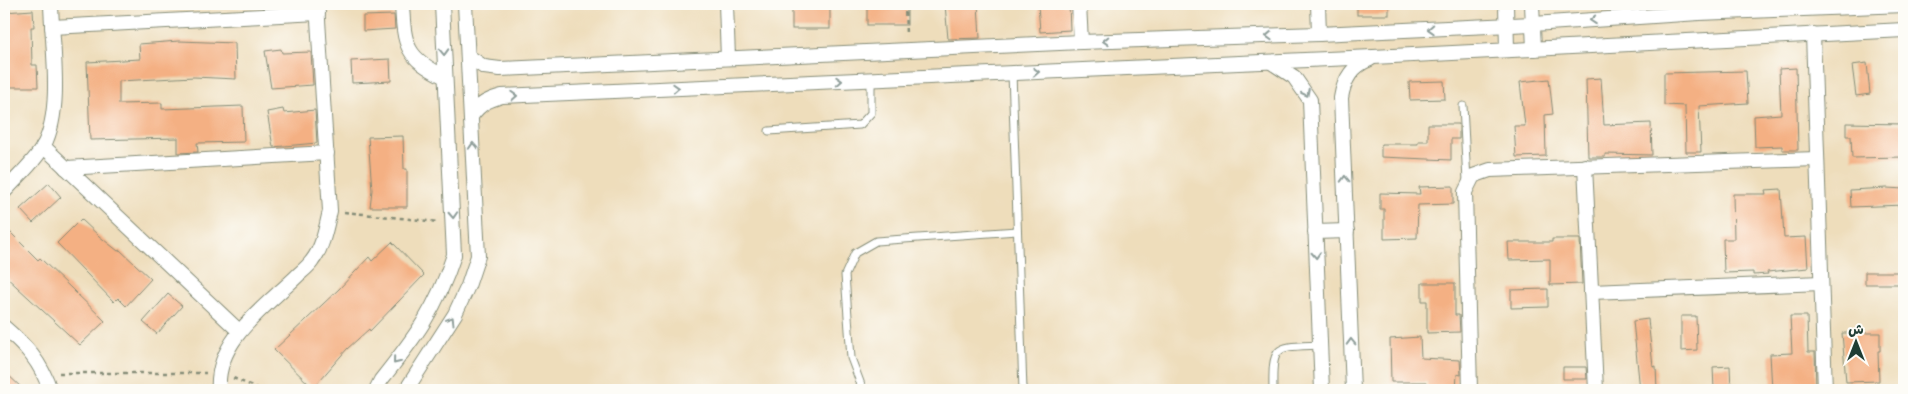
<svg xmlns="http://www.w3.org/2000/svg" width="1908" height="394" viewBox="0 0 1908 394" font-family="Mynerve,'Playpen Sans Arabic',sans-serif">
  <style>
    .building { fill: #f4b083 }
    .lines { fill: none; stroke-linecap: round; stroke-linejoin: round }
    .service-casing { stroke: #868d78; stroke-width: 9 }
    .minor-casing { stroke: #868d78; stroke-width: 16 }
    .path { stroke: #868d78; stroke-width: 2.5; stroke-dasharray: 4 4; stroke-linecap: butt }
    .service { stroke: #fff; stroke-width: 7 }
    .minor { stroke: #fff; stroke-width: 14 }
    .oneway { stroke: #8f9e9a }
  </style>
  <rect width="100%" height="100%" fill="#fdfcf7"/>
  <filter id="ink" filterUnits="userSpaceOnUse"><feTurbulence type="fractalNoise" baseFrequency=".02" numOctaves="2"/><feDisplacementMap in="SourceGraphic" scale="10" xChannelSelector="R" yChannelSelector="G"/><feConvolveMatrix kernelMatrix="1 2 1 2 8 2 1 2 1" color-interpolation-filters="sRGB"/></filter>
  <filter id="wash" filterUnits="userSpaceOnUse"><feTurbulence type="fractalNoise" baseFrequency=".0096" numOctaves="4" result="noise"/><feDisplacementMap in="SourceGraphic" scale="20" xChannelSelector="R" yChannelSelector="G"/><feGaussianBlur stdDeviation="1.12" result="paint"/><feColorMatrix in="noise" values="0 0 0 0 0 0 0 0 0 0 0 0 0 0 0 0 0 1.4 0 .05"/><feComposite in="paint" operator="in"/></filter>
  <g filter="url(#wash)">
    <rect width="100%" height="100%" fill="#edb"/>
    <g id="blocks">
      <g class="building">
        <rect x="792" y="4" width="38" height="25"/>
        <rect x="867" y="4" width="40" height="21"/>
        <path d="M945 4H978L980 38 948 39Z"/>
        <path d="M1038 4H1069L1070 30 1040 32Z"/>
        <rect x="1357" y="4" width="32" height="11"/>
        <path d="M33 10 34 27H31L32 65H37L38 87H4V12Z"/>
        <path d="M394 15 395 29 363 31V16Z"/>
        <path d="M179 41 235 43 236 79 194 77 119 81V104L162 103V109L243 106 244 142 197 143 198 152 178 153V138L90 140 87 62 140 59 139 44Z"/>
        <path d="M281 49 282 53 311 52 313 85 271 88 265 51Z"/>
        <path d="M390 59 391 81 352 83 351 61Z"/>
        <path d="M1867 63 1870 94 1856 96 1852 65Z"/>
        <path d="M1796 68 1798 150H1782V146L1755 147 1754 116 1781 114 1779 69Z"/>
        <path d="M1746 71 1748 103 1699 106 1701 152H1686L1685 106 1664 105V73Z"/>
        <path d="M1601 78 1604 125 1651 123 1652 155 1605 154V157H1588L1586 79Z"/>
        <path d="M1549 79 1553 114 1545 115 1546 156 1516 157 1514 126H1525L1520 82Z"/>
        <path d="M1444 81 1445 99 1410 100 1409 82Z"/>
        <path d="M283 109 284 113 315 110 317 143 273 147 267 112Z"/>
        <path d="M1846 123 1904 124V157L1852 158 1851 136H1846Z"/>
        <path d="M1428 124H1459V139H1451V160L1381 157V144H1418V141H1428Z"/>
        <path d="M403 136 404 169H407V207H370L372 190 368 137Z"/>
        <path d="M49 183 61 197 33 223 20 209Z"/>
        <path d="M1453 186V204L1418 205 1417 238 1384 239V209H1380V193L1420 194 1419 187Z"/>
        <path d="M1887 188 1904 189V205L1851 207 1850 190Z"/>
        <path d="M1781 189 1784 238 1806 237 1808 268 1767 272 1768 274 1753 275V272L1724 273 1723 239H1734L1733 194H1766L1765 190Z"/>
        <path d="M81 219 99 236 118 251 120 250 151 279 126 306 118 298 114 302 57 243Z"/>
        <path d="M4 226 38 260 40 258 105 321 80 345 4 275Z"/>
        <path d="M1552 239H1580L1582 284 1550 285V259L1509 260 1508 242H1552Z"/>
        <path d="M392 242 424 275 370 331 369 329 347 349 313 388 274 350 339 289 369 257 372 261Z"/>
        <path d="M1865 272H1899L1900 284H1865Z"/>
        <path d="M1422 283H1455V315H1459L1460 332 1427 333V301H1422Z"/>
        <path d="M1548 289V307L1511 308V290Z"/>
        <path d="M168 294 182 306 157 334 143 322Z"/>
        <path d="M1681 316H1696L1697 350 1681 351Z"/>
        <path d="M1790 316H1807L1808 352H1815L1816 390H1772L1770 354 1792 353Z"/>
        <path d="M1648 319 1653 367 1656 366 1657 390H1640L1633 321Z"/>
        <path d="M1842 333H1880V351H1878L1879 381 1846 382Z"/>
        <path d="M1420 337 1421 358 1460 360 1461 375 1457 374 1456 390H1427V382H1391L1390 339Z"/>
        <path d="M1730 366 1731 390H1714L1713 367Z"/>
        <path d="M1563 367H1586L1587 379H1563Z"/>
        <path d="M4 371 24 390H4Z"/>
      </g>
    </g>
  </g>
  <g filter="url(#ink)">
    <use href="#blocks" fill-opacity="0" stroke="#868d78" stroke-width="1"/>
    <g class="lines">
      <defs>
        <g id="service">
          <path d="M1675 4V15"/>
          <path d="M1012 73 1023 390"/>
          <path d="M1463 106 1467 181"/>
          <path d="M769 131 860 125 871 113V80"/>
          <path d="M863 390 851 358 845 275 855 253 876 241 1017 231"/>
          <path d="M1273 390C1272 343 1276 347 1320 345"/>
        </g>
        <g id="minor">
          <path d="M402 4C404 46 406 58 445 77"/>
          <path d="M726 4 728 58"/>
          <path d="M1079 4 1081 42"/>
          <path d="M1318 4 1319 34"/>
          <path d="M1506 4 1507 50"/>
          <path d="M1532 4 1534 49"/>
          <path d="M52 27 318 13"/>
          <path d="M1813 34 1825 390"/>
          <path d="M468 56 484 67 500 69 1081 42 1319 34 1533 24 1699 13 1904 5"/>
          <path d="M1271 62 1294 77 1310 100 1322 390"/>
          <path d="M472 115C481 103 488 100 502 96L1373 57 1904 30"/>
          <path d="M43 146 239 331"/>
          <path d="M1585 166 1596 390"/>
          <path d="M66 168 327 153"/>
          <path d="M4 192C17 177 35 162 44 145 63 108 52 46 51 4"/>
          <path d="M1315 232 1347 231"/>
          <path d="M1591 292 1821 283"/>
          <path d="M4 327C26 346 41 362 50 390"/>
          <path d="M219 390C215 341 264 308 296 277 301 272 308 267 312 261 323 247 326 228 330 211L317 4"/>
          <path d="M376 390 381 380C416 336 436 310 454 255L442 4"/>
          <path d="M406 390 455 314 468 286 478 256 465 4"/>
          <path d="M1353 390 1341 98C1344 79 1352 66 1370 59"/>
          <path d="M1470 390 1465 192 1473 176 1490 170 1817 159"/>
        </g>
      </defs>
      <use href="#service" class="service-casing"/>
      <use href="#minor" class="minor-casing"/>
      <g class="path">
        <path d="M905 4 906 36"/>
        <path d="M344 212 438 222"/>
        <path d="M59 373H206"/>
        <path d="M233 378 262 390"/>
      </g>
      <use href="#service" class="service"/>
      <use href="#minor" class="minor"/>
    </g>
    <defs><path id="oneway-chevron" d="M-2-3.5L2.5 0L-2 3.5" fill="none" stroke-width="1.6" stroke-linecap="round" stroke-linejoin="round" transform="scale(1.25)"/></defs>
    <g class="oneway">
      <use href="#oneway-chevron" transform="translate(1593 20) rotate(176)"/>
      <use href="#oneway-chevron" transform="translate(1431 29) rotate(177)"/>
      <use href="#oneway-chevron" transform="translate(1269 36) rotate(178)"/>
      <use href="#oneway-chevron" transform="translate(1106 41) rotate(178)"/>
      <use href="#oneway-chevron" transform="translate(444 52) rotate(88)"/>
      <use href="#oneway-chevron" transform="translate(1036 72) rotate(-3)"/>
      <use href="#oneway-chevron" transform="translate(839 81) rotate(-3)"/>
      <use href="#oneway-chevron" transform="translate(676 88) rotate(-3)"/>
      <use href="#oneway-chevron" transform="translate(1306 93) rotate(63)"/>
      <use href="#oneway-chevron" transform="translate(514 96) rotate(-3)"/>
      <use href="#oneway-chevron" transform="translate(473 146) rotate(-93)"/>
      <use href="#oneway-chevron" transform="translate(1345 179) rotate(-92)"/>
      <use href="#oneway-chevron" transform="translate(453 215) rotate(87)"/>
      <use href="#oneway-chevron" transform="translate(1316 255) rotate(87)"/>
      <use href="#oneway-chevron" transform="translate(451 320) rotate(-59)"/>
      <use href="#oneway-chevron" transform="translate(1351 342) rotate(-92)"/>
      <use href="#oneway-chevron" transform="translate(396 361) rotate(129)"/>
    </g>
  </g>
  <rect width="1908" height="394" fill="none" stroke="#fdfcf7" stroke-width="20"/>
  <g transform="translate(1856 342)" stroke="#fdfcf7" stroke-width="4" paint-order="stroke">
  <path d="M0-4L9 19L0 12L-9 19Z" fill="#1f3d34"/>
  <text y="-8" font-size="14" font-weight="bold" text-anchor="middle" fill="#1f3d34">ش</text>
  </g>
</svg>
